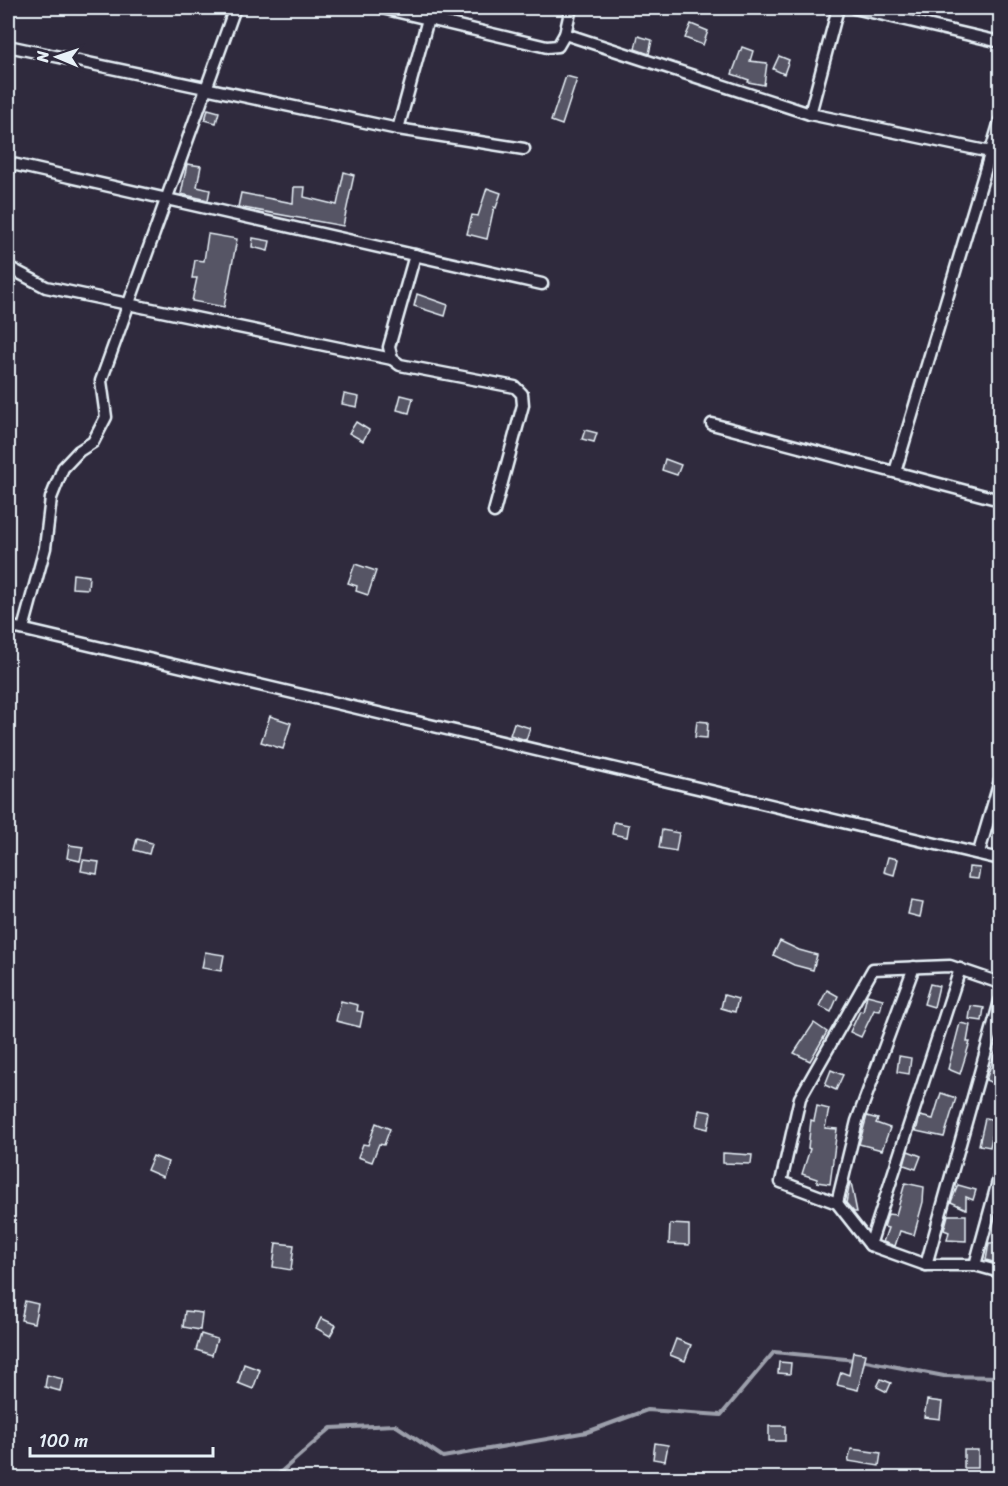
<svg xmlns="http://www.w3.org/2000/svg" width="1008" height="1486" viewBox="0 0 1008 1486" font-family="Sriracha,sans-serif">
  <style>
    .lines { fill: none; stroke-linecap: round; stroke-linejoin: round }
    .stream { stroke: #9c9fab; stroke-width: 4 }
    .building { fill: #575565; stroke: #e8f1f8; stroke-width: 1.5 }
    .minor-casing { stroke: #e8f1f8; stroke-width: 15 }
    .minor { stroke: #2f2a3d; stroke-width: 10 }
  </style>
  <rect width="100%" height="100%" fill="#2f2a3d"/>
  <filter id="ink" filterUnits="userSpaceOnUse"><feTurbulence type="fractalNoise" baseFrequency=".0167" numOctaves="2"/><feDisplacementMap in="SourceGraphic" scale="12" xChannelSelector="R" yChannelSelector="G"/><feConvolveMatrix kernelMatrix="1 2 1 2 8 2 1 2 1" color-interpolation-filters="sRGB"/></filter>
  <g filter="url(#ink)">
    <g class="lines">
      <path class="stream" d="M274 1478 331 1428 395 1425 443 1457 587 1432 647 1410 721 1415 774 1352 866 1361 944 1376 1000 1377"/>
    </g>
    <g class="building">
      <path d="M691 24 708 31 703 45 685 38Z"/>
      <path d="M638 36 652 40 649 54 635 49Z"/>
      <path d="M742 47 753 51 750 61 767 63 764 85 748 82 749 80 732 74Z"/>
      <path d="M779 56 789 60 784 74 773 69Z"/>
      <path d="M566 76 577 79 562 125 551 121Z"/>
      <path d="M208 109 219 112 216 123 205 120Z"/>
      <path d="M187 164 201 166 197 187 210 190 208 200 181 194Z"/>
      <path d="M344 172 354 175 343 226 238 207 241 193 293 203 294 187H305L304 197 337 205Z"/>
      <path d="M487 188 501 193 496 208 494 207 487 239 467 234 472 215 478 216Z"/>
      <path d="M208 234 237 239 224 307 192 301 197 278H192L195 260 204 261Z"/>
      <path d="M253 238 270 241 268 251 252 247Z"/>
      <path d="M417 294 448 305 445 316 414 306Z"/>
      <path d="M344 394 359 397 357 407 342 404Z"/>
      <path d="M401 395 413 398 409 413 397 410Z"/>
      <path d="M356 422 369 430 363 441 349 433Z"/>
      <path d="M585 430 597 433 594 442 582 439Z"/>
      <path d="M665 459 681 465 677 475 662 470Z"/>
      <path d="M355 564 376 571 368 595 356 591 357 586 348 583Z"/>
      <path d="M73 574 89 576 88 589 72 588Z"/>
      <path d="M270 716 291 723 283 749 261 742Z"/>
      <path d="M697 721 708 722 707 738 695 737Z"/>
      <path d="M514 723 530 728 526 740 510 735Z"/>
      <path d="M614 822 629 825 627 837 612 834Z"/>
      <path d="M662 830 679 833 676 851 659 848Z"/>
      <path d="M137 839 152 843 149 854 134 850Z"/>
      <path d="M69 845 83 847 80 861 67 858Z"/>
      <path d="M888 857 898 859 894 875 884 872Z"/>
      <path d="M83 860 99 862 97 874 81 871Z"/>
      <path d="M969 867 980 868 978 879 968 878Z"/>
      <path d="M911 901 923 903 920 917 908 914Z"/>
      <path d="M780 941 799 950 817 955 813 970 794 965 773 955Z"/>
      <path d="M205 952 224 955 221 971 202 968Z"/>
      <path d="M930 984 939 986 934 1007 924 1004Z"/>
      <path d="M827 990 838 996 831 1012 819 1006Z"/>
      <path d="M724 995 738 999 735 1012 721 1008Z"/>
      <path d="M867 995 883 999 880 1011 874 1010 861 1037 850 1032 860 1011 863 1012Z"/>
      <path d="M341 1001 358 1005 357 1011 363 1012 360 1027 336 1021Z"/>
      <path d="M971 1006 984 1008 982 1021 969 1019Z"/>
      <path d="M814 1023 827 1032 810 1061 794 1053Z"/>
      <path d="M960 1023 970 1025 967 1042H970L960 1074 948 1069Z"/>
      <path d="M1000 1038V1065L995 1084 986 1080Z"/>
      <path d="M899 1056 911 1058 909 1074 897 1072Z"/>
      <path d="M831 1070 843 1075 836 1090 825 1085Z"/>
      <path d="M941 1093 956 1098 944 1137 916 1131 920 1116 933 1119Z"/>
      <path d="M817 1106 829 1109 825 1128 837 1129 830 1184 817 1182V1179L802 1174 810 1149 808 1148 811 1120 814 1121Z"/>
      <path d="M699 1110 711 1112 708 1129 696 1126Z"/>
      <path d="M867 1116 878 1119 876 1123 890 1128 882 1150 859 1144Z"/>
      <path d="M985 1118 1000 1121 998 1134 993 1133 990 1147 979 1145Z"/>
      <path d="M376 1123 390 1129 384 1145 379 1144 372 1162 358 1157 363 1144 368 1145Z"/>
      <path d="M908 1151 921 1156 916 1169 904 1165Z"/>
      <path d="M723 1153 752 1155 751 1164 723 1163Z"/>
      <path d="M153 1156 168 1162 163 1177 147 1170Z"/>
      <path d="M850 1182H851L857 1212H854L846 1203Z"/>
      <path d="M905 1183 924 1187 923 1202 914 1235 900 1231 895 1246 883 1242 888 1228 884 1227 888 1214 896 1215Z"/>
      <path d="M958 1185 976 1190 973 1200 966 1197V1209L951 1202Z"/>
      <path d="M948 1215H966V1241L947 1240 949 1232 944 1230Z"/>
      <path d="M670 1224 689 1225V1245L669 1244Z"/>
      <path d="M276 1243 294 1245 291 1270 273 1267Z"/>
      <path d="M989 1243H999L998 1261 1000 1264 986 1260Z"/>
      <path d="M25 1301 38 1304 34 1323 21 1320Z"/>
      <path d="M185 1311 202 1313 200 1330 183 1327Z"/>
      <path d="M321 1318 336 1325 330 1336 316 1328Z"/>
      <path d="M201 1334 217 1339 212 1355 196 1350Z"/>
      <path d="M676 1339 691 1345 685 1361 670 1355Z"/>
      <path d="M853 1352 866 1354 858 1390 837 1385 841 1372 849 1375Z"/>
      <path d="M779 1362 791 1363 790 1374 778 1373Z"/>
      <path d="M244 1364 260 1370 253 1389 238 1383Z"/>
      <path d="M47 1375 63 1379 60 1391 45 1387Z"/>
      <path d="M881 1379 891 1383 887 1392 877 1387Z"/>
      <path d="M927 1400 942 1402 940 1419 924 1417Z"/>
      <rect x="769" y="1426" width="16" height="15"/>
      <path d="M655 1443 668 1445 665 1461 653 1459Z"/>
      <path d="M851 1449 881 1453 879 1466 848 1461Z"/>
      <rect x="964" y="1450" width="14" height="18"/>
    </g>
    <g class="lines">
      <defs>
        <g id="minor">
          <path d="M382 8 547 47 558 46 565 34 571 8"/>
          <path d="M854 8 1000 42"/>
          <path d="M565 34 810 114 1000 154"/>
          <path d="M8 46 398 129 524 149"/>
          <path d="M810 114 838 8"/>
          <path d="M398 129 431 8"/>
          <path d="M8 163 542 284"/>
          <path d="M415 255 389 347 392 359 400 365 515 387 522 394 523 405 494 512"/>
          <path d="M8 267 46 287 392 359"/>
          <path d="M712 424 1000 500"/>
          <path d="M895 472 1000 121"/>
          <path d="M8 626 1000 859"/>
          <path d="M23 629 45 548 51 498 63 468 79 451 93 442 106 417 101 381 235 8"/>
          <path d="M979 852 1000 781"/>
          <path d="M1000 983 950 966 873 969 800 1098 781 1182 837 1203 870 1245 926 1265H975L1000 1272"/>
          <path d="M837 1203 857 1121 914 967"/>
          <path d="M870 1245 960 969"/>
          <path d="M926 1265 1000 1001"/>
          <path d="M975 1265 1000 1174"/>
        </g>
      </defs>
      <use href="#minor" class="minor-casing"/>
      <use href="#minor" class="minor"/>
    </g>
  </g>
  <rect width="1008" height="1486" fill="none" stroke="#2f2a3d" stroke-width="30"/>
  <rect x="15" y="15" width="978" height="1456" fill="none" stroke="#e8f1f8" stroke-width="2" filter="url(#ink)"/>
  <g transform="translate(57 57) rotate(272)" stroke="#2f2a3d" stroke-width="4.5" paint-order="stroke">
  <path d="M0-4.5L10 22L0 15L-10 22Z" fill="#e8f1f8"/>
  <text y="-9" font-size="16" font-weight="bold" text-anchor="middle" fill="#e8f1f8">N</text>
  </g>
  <path d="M30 1447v9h183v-9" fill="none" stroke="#e8f1f8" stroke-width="3"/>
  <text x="39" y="1447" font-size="18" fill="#e8f1f8" stroke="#2f2a3d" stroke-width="4.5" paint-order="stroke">100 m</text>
</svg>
